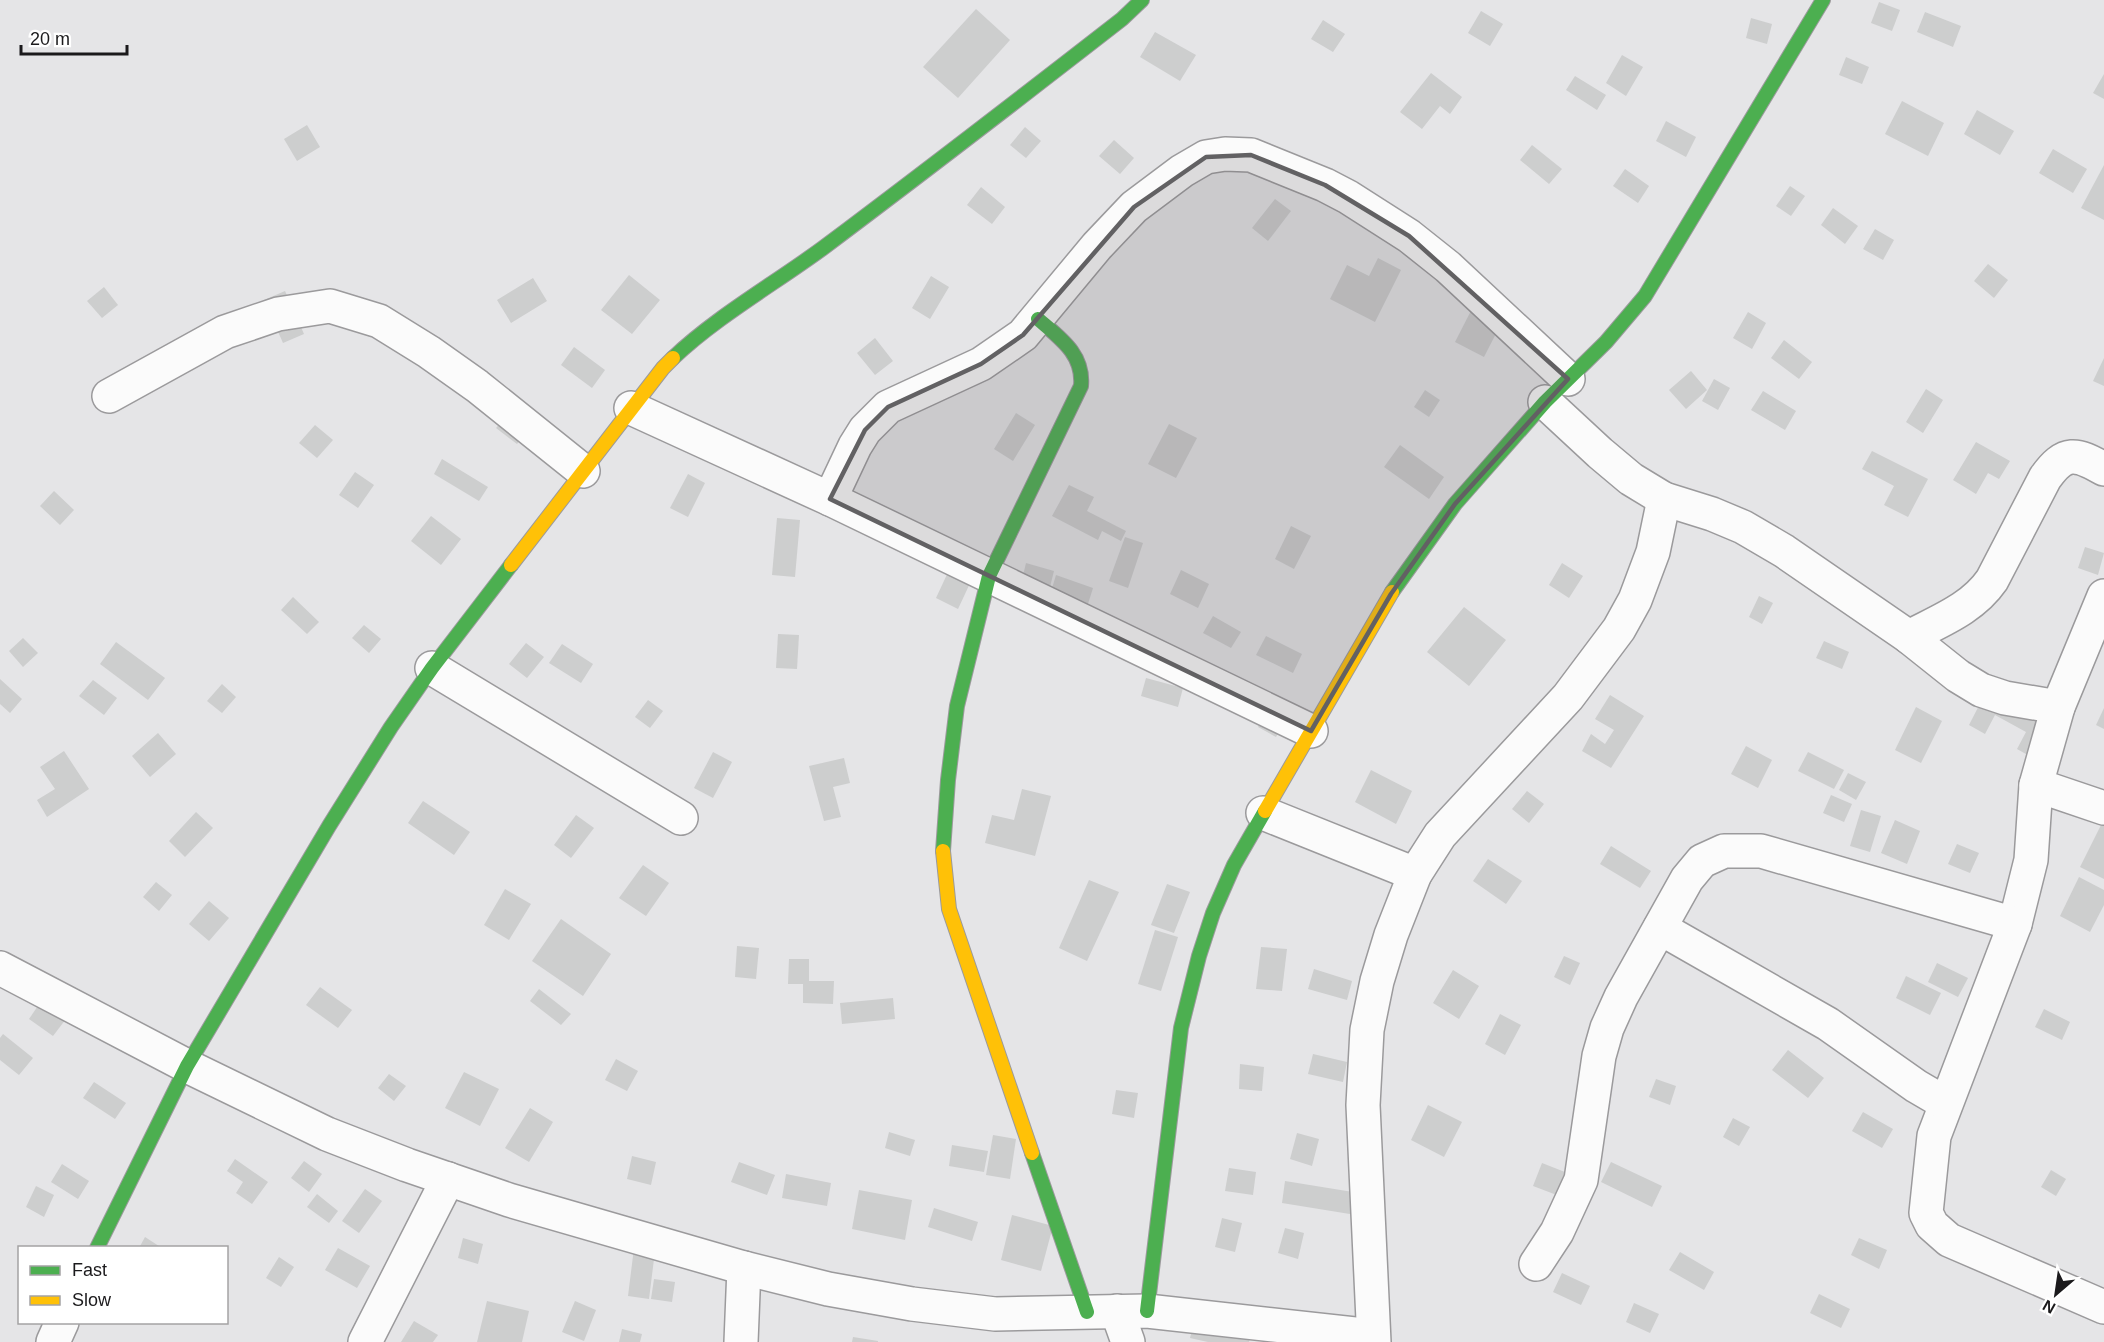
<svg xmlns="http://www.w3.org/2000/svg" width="2104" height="1342" viewBox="0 0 2104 1342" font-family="Arial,sans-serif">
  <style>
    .building { fill: #cdcece }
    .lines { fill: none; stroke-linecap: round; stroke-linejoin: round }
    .street-casing { stroke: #9b9a9c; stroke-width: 36 }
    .fast-casing { stroke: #9b9a9c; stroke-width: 16 }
    .slow-casing { stroke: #9b9a9c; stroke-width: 16 }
    .street { stroke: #fbfbfb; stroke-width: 33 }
    .fast { stroke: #4caf50; stroke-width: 14 }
    .slow { stroke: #ffc107; stroke-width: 14 }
    .marked { fill: #626163; fill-opacity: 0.2; stroke: #626163; stroke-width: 4.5; stroke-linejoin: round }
  </style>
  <rect width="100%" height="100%" fill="#e5e5e7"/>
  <g class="building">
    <path d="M1879 2 1900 10 1892 31 1871 23Z"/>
    <path d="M976 9 1010 40 958 98 923 67Z"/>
    <path d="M1481 11 1503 24 1490 46 1468 33Z"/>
    <path d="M1925 12 1961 26 1953 47 1917 32Z"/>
    <path d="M1751 18 1772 24 1767 44 1746 38Z"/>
    <path d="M1323 20 1345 34 1333 52 1311 39Z"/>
    <path d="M1155 32 1196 55 1180 81 1140 57Z"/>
    <path d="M1622 55 1643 67 1626 96 1606 83Z"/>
    <path d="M1846 57 1869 67 1862 84 1839 75Z"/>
    <path d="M1431 73 1462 97 1450 114 1440 106 1422 129 1400 112Z"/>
    <path d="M2104 74V99L2093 93Z"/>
    <path d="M1575 76 1606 95 1597 110 1566 90Z"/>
    <path d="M1902 101 1944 123 1928 156 1885 134Z"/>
    <path d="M1977 110 2014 131 2000 155 1964 134Z"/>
    <path d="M1666 121 1696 137 1686 157 1656 141Z"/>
    <path d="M307 125 320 147 297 161 284 139Z"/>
    <path d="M1025 127 1041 141 1026 158 1010 145Z"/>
    <path d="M1114 140 1134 158 1120 174 1099 156Z"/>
    <path d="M1532 145 1562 169 1549 184 1520 160Z"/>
    <path d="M2053 149 2087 169 2073 193 2039 173Z"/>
    <path d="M2104 165V220L2081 208Z"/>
    <path d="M1625 169 1649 186 1638 203 1613 186Z"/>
    <path d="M1790 186 1805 196 1791 216 1776 206Z"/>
    <path d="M981 187 1005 207 992 224 967 205Z"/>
    <path d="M1275 199 1291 211 1268 241 1252 228Z"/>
    <path d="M1833 208 1858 226 1845 244 1821 225Z"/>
    <path d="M1875 229 1894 240 1883 260 1863 249Z"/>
    <path d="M1378 258 1401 270 1375 322 1330 299 1347 265 1369 276Z"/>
    <path d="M1988 264 2008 280 1994 298 1974 281Z"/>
    <path d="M629 275 660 300 632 334 601 310Z"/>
    <path d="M931 276 949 287 930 319 912 308Z"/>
    <path d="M533 278 547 301 511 323 497 300Z"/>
    <path d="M104 287 118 305 102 318 87 301Z"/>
    <path d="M285 291 304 334 283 343 264 300Z"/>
    <path d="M1476 301 1505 316 1484 357 1455 342Z"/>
    <path d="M1748 312 1766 323 1752 349 1733 338Z"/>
    <path d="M875 338 893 361 875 375 857 353Z"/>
    <path d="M1784 340 1812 362 1799 379 1771 358Z"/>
    <path d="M574 347 605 370 592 388 561 365Z"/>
    <path d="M2104 358V386L2093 381Z"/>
    <path d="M1691 371 1707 390 1686 409 1669 390Z"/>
    <path d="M1714 379 1730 388 1718 410 1702 401Z"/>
    <path d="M1926 389 1943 400 1923 433 1906 422Z"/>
    <path d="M1425 390 1440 400 1429 417 1414 407Z"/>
    <path d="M1763 391 1796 411 1785 430 1751 410Z"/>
    <path d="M1016 413 1035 425 1013 461 994 449Z"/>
    <path d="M508 414 528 430 517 444 496 428Z"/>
    <path d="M1169 424 1197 438 1176 478 1148 464Z"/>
    <path d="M315 425 333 440 317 458 299 443Z"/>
    <path d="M1976 442 2010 461 1999 479 1988 473 1976 494 1953 480Z"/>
    <path d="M1400 445 1444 477 1429 499 1384 467Z"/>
    <path d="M1872 451 1928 479 1908 517 1884 505 1894 486 1862 469Z"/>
    <path d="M442 459 488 487 479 501 434 474Z"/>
    <path d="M355 472 374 485 358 508 339 495Z"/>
    <path d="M688 474 705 483 688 517 670 508Z"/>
    <path d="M1069 485 1094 497 1087 511 1126 531 1121 541 1102 531 1098 540 1052 516Z"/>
    <path d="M54 491 74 510 60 525 40 506Z"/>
    <path d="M431 516 461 539 441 565 411 541Z"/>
    <path d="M777 518 800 520 795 577 772 575Z"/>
    <path d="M1291 526 1311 536 1294 569 1275 559Z"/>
    <path d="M1125 537 1143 543 1128 588 1109 581Z"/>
    <path d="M2085 547 2104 553 2098 575 2078 568Z"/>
    <path d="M1026 563 1054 571 1048 595 1020 588Z"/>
    <path d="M1562 563 1583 576 1569 598 1549 585Z"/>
    <path d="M950 568 972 579 958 609 936 598Z"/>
    <path d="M1181 570 1209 584 1198 608 1170 594Z"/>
    <path d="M1056 575 1093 588 1087 607 1050 595Z"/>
    <path d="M1759 596 1773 603 1762 624 1749 617Z"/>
    <path d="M293 597 319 622 307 634 281 610Z"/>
    <path d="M1464 607 1506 640 1469 686 1427 652Z"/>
    <path d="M1213 616 1241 632 1231 648 1203 633Z"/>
    <path d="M364 625 381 639 369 653 352 638Z"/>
    <path d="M778 634 799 635 797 669 776 668Z"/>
    <path d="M1266 636 1302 654 1293 673 1256 655Z"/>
    <path d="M23 638 38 653 23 667 9 651Z"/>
    <path d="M1824 641 1849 652 1842 669 1816 658Z"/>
    <path d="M116 642 165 678 148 700 100 664Z"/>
    <path d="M526 643 544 657 527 678 509 664Z"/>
    <path d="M562 644 593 664 581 683 549 663Z"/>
    <path d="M1146 678 1183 688 1178 707 1141 696Z"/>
    <path d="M0 679 22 699 10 713 0 704Z"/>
    <path d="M93 680 117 698 104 715 79 696Z"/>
    <path d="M1991 682 2055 715 2033 758 2017 749 2026 732 1995 715 1985 734 1969 725Z"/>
    <path d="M222 684 236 697 222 713 207 701Z"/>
    <path d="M1610 695 1644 716 1611 768 1582 751 1591 734 1605 744 1614 730 1595 719Z"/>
    <path d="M648 700 663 711 650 728 635 717Z"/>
    <path d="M1916 707 1942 721 1921 763 1895 750Z"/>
    <path d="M2104 708V729L2096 725Z"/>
    <path d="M1268 709 1286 719 1276 737 1258 727Z"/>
    <path d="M158 733 176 754 150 777 132 756Z"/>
    <path d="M1746 746 1772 760 1758 788 1731 774Z"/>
    <path d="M64 751 89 789 47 817 37 800 55 789 40 767Z"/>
    <path d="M713 752 732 762 713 798 694 788Z"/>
    <path d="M1808 752 1844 770 1834 789 1798 771Z"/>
    <path d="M844 758 850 783 833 787 841 817 824 821 809 766Z"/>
    <path d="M1371 770 1412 791 1396 824 1355 802Z"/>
    <path d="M1848 773 1866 782 1856 800 1839 790Z"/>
    <path d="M1022 789 1051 796 1035 856 985 843 992 815 1014 820Z"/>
    <path d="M1527 791 1544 804 1529 823 1512 809Z"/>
    <path d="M1831 795 1852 804 1844 822 1823 813Z"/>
    <path d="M423 801 470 832 454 855 408 823Z"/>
    <path d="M1861 810 1881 816 1870 852 1850 846Z"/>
    <path d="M196 812 213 828 185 857 169 841Z"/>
    <path d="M576 815 594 828 571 858 554 845Z"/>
    <path d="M2104 819V879L2080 867Z"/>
    <path d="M1895 820 1920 831 1907 864 1881 853Z"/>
    <path d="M1957 844 1979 853 1970 873 1948 864Z"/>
    <path d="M1611 846 1651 871 1640 888 1600 864Z"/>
    <path d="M1488 859 1522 881 1506 904 1473 881Z"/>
    <path d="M643 865 669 883 646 916 619 898Z"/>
    <path d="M2079 877 2104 890V905L2090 932 2060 916Z"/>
    <path d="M1089 880 1119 892 1087 961 1059 948Z"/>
    <path d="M156 882 172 895 159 911 143 897Z"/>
    <path d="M1167 884 1190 892 1174 933 1151 925Z"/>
    <path d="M505 889 531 904 509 940 484 925Z"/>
    <path d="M209 901 229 918 209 941 189 924Z"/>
    <path d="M561 919 611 954 583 996 532 961Z"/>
    <path d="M1155 930 1178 937 1161 991 1138 984Z"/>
    <path d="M737 946 759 948 756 979 735 977Z"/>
    <path d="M1261 947 1287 949 1282 991 1256 989Z"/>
    <path d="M1564 956 1580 963 1570 985 1554 977Z"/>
    <path d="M789 959H809V981H834L833 1004 803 1003V984H788Z"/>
    <path d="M1937 963 1968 978 1958 997 1928 982Z"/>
    <path d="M1314 969 1352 981 1347 1000 1308 989Z"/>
    <path d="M1453 970 1479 986 1459 1019 1433 1003Z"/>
    <path d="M1906 976 1941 993 1930 1015 1896 998Z"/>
    <path d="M320 987 352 1010 338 1028 306 1005Z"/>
    <path d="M539 989 571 1014 561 1025 530 1001Z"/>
    <path d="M44 997 69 1015 53 1036 29 1019Z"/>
    <path d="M893 998 895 1019 842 1024 840 1003Z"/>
    <path d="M2044 1009 2070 1022 2062 1040 2035 1027Z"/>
    <path d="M1500 1014 1521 1025 1505 1055 1485 1044Z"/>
    <path d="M3 1034 33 1058 19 1075 0 1060V1038Z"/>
    <path d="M1788 1050 1824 1078 1808 1098 1772 1070Z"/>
    <path d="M1313 1054 1347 1062 1343 1082 1308 1074Z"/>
    <path d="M616 1059 638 1071 627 1091 605 1080Z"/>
    <path d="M1240 1064 1264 1067 1262 1091 1239 1089Z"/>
    <path d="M464 1072 499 1089 480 1126 445 1108Z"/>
    <path d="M389 1074 406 1086 394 1101 378 1088Z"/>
    <path d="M1656 1079 1676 1086 1670 1105 1649 1097Z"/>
    <path d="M94 1082 126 1103 115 1119 83 1098Z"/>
    <path d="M1116 1090 1138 1093 1134 1118 1112 1114Z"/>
    <path d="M1428 1105 1462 1122 1444 1157 1411 1140Z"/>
    <path d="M530 1108 553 1122 529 1162 505 1148Z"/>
    <path d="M1863 1112 1893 1129 1882 1148 1852 1131Z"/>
    <path d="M1733 1118 1750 1127 1739 1146 1723 1137Z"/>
    <path d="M889 1132 915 1140 910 1156 885 1148Z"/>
    <path d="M1297 1133 1319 1139 1312 1166 1290 1159Z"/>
    <path d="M993 1135 1016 1139 1010 1179 986 1175Z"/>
    <path d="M952 1145 988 1151 984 1172 949 1166Z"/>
    <path d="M632 1156 656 1162 651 1185 627 1179Z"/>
    <path d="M235 1159 268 1182 252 1204 236 1193 243 1182 227 1171Z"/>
    <path d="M304 1161 322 1174 309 1192 291 1178Z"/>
    <path d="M739 1162 775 1175 767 1195 731 1182Z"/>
    <path d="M1611 1162 1662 1186 1652 1207 1601 1182Z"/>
    <path d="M1542 1163 1570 1174 1562 1197 1533 1186Z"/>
    <path d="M62 1164 89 1181 78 1199 51 1182Z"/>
    <path d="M1229 1168 1256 1172 1253 1195 1225 1191Z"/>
    <path d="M2051 1170 2066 1179 2056 1196 2041 1187Z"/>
    <path d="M786 1174 831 1183 827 1206 782 1198Z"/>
    <path d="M1285 1181 1359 1193 1356 1215 1282 1203Z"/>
    <path d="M36 1186 54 1195 44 1217 26 1207Z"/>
    <path d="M365 1189 382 1201 359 1233 342 1221Z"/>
    <path d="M859 1190 912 1200 905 1240 852 1229Z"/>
    <path d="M317 1194 338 1211 329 1223 307 1207Z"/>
    <path d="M934 1208 978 1222 972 1241 928 1227Z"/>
    <path d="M1012 1215 1053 1226 1041 1271 1001 1260Z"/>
    <path d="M1222 1218 1242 1223 1235 1252 1215 1247Z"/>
    <path d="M1285 1228 1304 1233 1298 1259 1278 1253Z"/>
    <path d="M145 1237 162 1248H139Z"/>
    <path d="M463 1238 483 1244 478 1264 458 1258Z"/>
    <path d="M1859 1238 1887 1250 1879 1269 1851 1255Z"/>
    <path d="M635 1240 656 1243 649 1299 628 1296Z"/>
    <path d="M338 1248 370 1266 357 1288 325 1270Z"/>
    <path d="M1680 1252 1714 1272 1704 1290 1669 1270Z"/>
    <path d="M279 1257 294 1267 281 1287 266 1278Z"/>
    <path d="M1562 1273 1590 1286 1581 1305 1553 1292Z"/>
    <path d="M654 1279 675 1282 672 1302 651 1299Z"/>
    <path d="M1819 1294 1850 1309 1841 1328 1810 1313Z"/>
    <path d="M487 1301 529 1311 522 1342H477Z"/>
    <path d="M575 1301 596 1310 584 1341 562 1332Z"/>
    <path d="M1634 1303 1659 1314 1650 1333 1626 1322Z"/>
    <path d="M1195 1318 1252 1331 1249 1342H1208L1190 1338Z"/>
    <path d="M414 1321 438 1335 433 1342H401Z"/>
    <path d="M622 1329 642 1334 640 1342H619Z"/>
    <path d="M853 1337 878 1341V1342H852Z"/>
  </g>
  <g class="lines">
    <defs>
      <g id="street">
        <path d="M109 396 225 332 278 314 330 306 379 321 429 352 477 386 583 471"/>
        <path d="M1545 402 1600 453 1631 479 1664 499 1712 514 1743 527 1784 551 1909 637 1958 676 1981 690 2005 698 2058 707"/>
        <path d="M631 408 830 499 1311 731"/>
        <path d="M830 499 855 446 865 430 888 407 981 364 1023 335 1097 246 1134 207 1182 171 1206 157 1225 154 1251 155 1325 185 1348 197 1409 236 1448 267 1568 379"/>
        <path d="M2104 596 2058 707 2036 785 2031 860 2015 924 1934 1136 1926 1213 1932 1225 1949 1240 2104 1307"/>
        <path d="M1909 637C1939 621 1972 609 1992 580L2045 478C2065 450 2076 453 2104 469"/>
        <path d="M432 668 681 818"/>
        <path d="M2036 785 2104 808"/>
        <path d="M1263 813 1415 874"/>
        <path d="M1660 928 1828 1024 1916 1086 1945 1103"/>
        <path d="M0 968 187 1066 327 1134 407 1165 509 1200 744 1268 828 1289 912 1304 995 1314 1147 1311 1373 1336"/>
        <path d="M1536 1264 1557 1232 1581 1180 1599 1056 1607 1028 1621 997 1687 879 1702 861 1724 851H1761L2015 924"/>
        <path d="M1117 1311 1128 1342"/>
        <path d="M53 1342 62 1322"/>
        <path d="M365 1342 448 1179"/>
        <path d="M741 1342 744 1268"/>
        <path d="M1374 1342 1363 1105 1367 1030 1377 981 1391 935 1415 874 1440 835 1568 697 1619 629 1635 600 1653 552 1664 499"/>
      </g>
      <g id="fast">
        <path d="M673 358C716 317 774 284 823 248 923 173 1023 96 1122 19L1142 0"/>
        <path d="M1392 592 1455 504 1545 402 1606 342 1645 296 1823 0"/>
        <path d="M943 851 948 780 957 706 989 576 1081 386C1084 354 1060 338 1038 319"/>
        <path d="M1032 1153 1087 1312"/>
        <path d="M97 1248 187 1066 329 826 391 727 432 668 511 565"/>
        <path d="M1147 1311 1181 1028 1199 956 1213 913 1234 865 1265 811"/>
      </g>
      <g id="slow">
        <path d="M511 565 663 368 673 358"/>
        <path d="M1265 811 1392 592"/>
        <path d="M943 851 949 909 1032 1153"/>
      </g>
    </defs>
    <use href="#street" class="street-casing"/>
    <use href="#fast" class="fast-casing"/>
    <use href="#slow" class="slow-casing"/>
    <use href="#street" class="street"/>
    <use href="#fast" class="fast"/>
    <use href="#slow" class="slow"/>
  </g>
  <path class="marked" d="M1251 155 1325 185 1409 236 1568 379 1455 504 1391 594 1311 731 830 499 865 430 888 407 981 364 1023 335 1134 207 1206 157Z"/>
  <rect x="18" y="1246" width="210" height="78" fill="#ffffff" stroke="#a4a3a4" stroke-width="1.5"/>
  <rect x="30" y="1266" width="30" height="9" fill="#4caf50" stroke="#a4a3a4" stroke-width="1.5"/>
  <text x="72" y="1276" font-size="18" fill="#1b1a1c">Fast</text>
  <rect x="30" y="1296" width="30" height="9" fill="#ffc107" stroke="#a4a3a4" stroke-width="1.5"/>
  <text x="72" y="1306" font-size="18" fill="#1b1a1c">Slow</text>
  <g transform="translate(2056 1294) rotate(209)" stroke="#ffffff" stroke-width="4.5" paint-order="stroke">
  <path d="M0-4.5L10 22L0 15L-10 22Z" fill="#1b1a1c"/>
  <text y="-9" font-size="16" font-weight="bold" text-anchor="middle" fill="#1b1a1c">N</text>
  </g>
  <path d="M21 45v9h106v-9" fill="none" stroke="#1b1a1c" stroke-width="3"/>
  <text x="30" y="45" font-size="18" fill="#1b1a1c" stroke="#ffffff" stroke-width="4.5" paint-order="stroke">20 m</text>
</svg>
